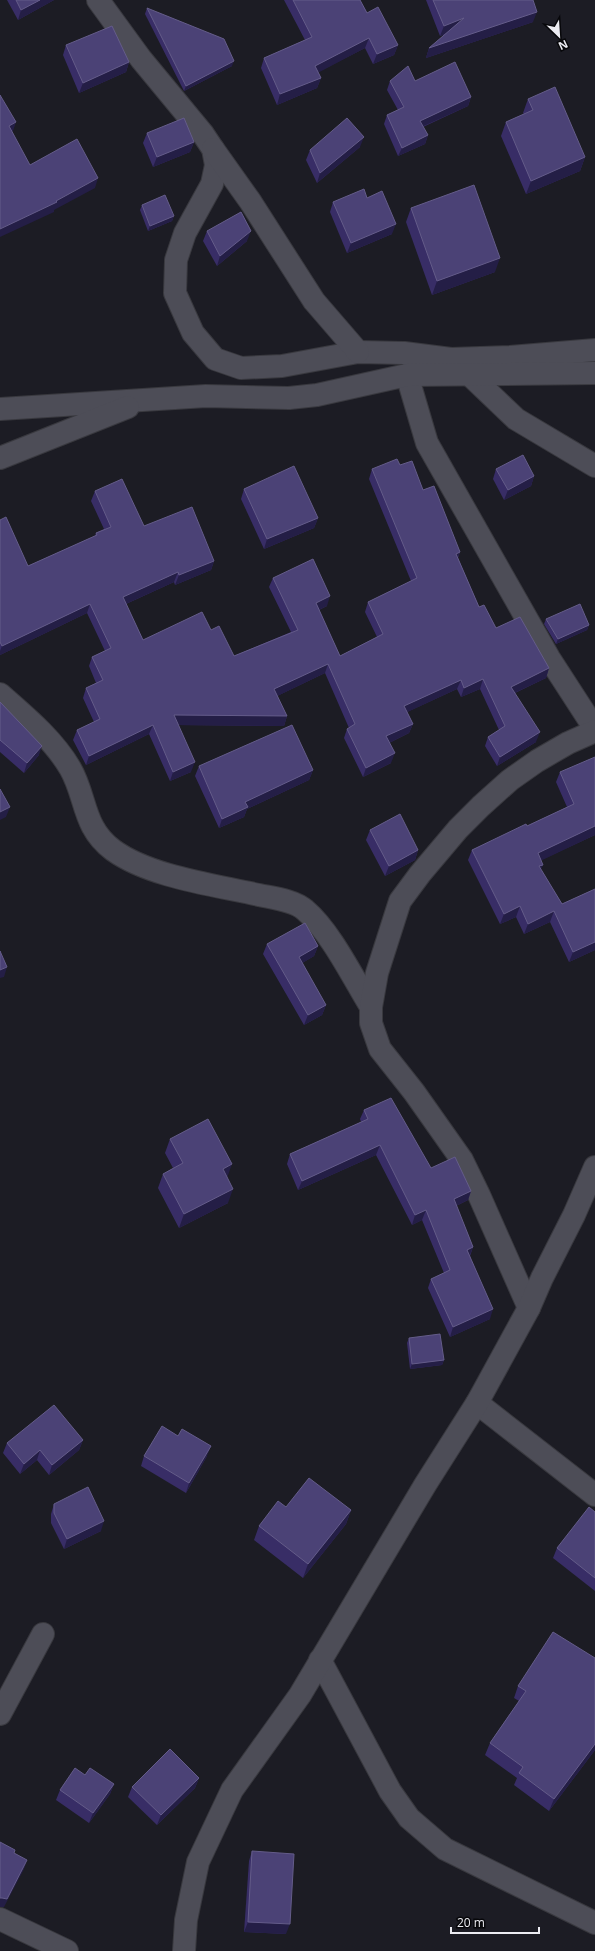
<svg xmlns="http://www.w3.org/2000/svg" width="595" height="1951" viewBox="0 0 595 1951" font-family="'Open Sans',sans-serif">
  <style>
    .lines { fill: none; stroke-linecap: round; stroke-linejoin: round }
    .minor-casing { stroke: #39393f; stroke-width: 24 }
    .minor { stroke: #4d4d57; stroke-width: 22 }
    .wall { fill: #382d66 }
    .shaded-wall { fill: #241e46 }
    .building { fill: #4b4276; stroke: #645c89 }
  </style>
  <rect width="100%" height="100%" fill="#1c1c24"/>
  <g class="lines">
    <defs>
      <g id="minor">
        <path d="M98 0 141 59 203 134 213 149 216 165 212 184 185 233 176 260 175 293 193 333 215 359 241 368 282 366 358 352 404 353 451 359 510 357 595 350"/>
        <path d="M213 149 250 201 314 301 358 352"/>
        <path d="M407 375 427 443 549 658 595 729"/>
        <path d="M471 376 516 419 595 466"/>
        <path d="M0 409 206 396 289 398 317 395 407 375 595 373"/>
        <path d="M0 458 128 407"/>
        <path d="M0 694C25 716 53 739 70 768 87 797 82 827 113 850 150 877 215 885 259 895 273 898 294 900 305 910 331 932 353 978 371 1007"/>
        <path d="M529 1308 479 1195 462 1160 414 1092 380 1049 371 1023V1007L377 973 400 901 420 874 458 829 481 806 510 780 537 761 568 743 595 731"/>
        <path d="M477 1403 595 1495"/>
        <path d="M320 1660 390 1791 409 1818 445 1849 595 1923"/>
        <path d="M0 1714 43 1634"/>
        <path d="M0 1919 67 1951"/>
        <path d="M184 1951 186 1920 198 1862 232 1790 300 1695 425 1485 477 1403 529 1308 542 1278 574 1215 595 1167"/>
      </g>
    </defs>
    <use href="#minor" class="minor-casing"/>
    <use href="#minor" class="minor"/>
  </g>
  <g class="wall">
    <path d="M7 0H54L18 20Z"/>
    <path d="M284 0H360L367 13 398 45 394 55 373 64 365 48 318 72 321 78 317 88 277 105 261 68 264 58 305 40Z"/>
    <path d="M426 0H533V22L426 58 429 48 446 34 440 36Z"/>
    <path d="M147 8 232 66 184 91 145 14Z"/>
    <path d="M66 45 129 62 126 72 79 93 63 55Z"/>
    <path d="M390 81H415L471 97 468 106 423 127 428 135 425 144 398 156 384 124 387 115 398 110 387 90Z"/>
    <path d="M528 99 585 157 580 171 526 194 501 136 506 122 524 114 523 113Z"/>
    <path d="M147 133 194 142 190 152 153 167 143 143Z"/>
    <path d="M360 147 317 183 306 160 310 150Z"/>
    <path d="M367 198 392 234 347 253 330 212 333 202Z"/>
    <path d="M142 205 174 216 172 221 148 231 140 210Z"/>
    <path d="M411 208 495 272 432 295 406 222Z"/>
    <path d="M207 231 247 241 217 266 203 241Z"/>
    <path d="M400 465 423 490 460 552 458 558 479 607 496 628 549 668 546 678 515 693 536 742 497 766 485 746 488 737 499 730 480 689 461 697 457 689 407 712 413 724 409 733 389 743 391 763 363 777 344 738 347 729 349 728 325 673 277 696 287 716 284 726 178 725 191 772 170 781 149 734 86 765 73 740 77 730 94 722 83 698 86 688 96 683 89 666 92 657 105 651 87 613 0 655V520L28 566 95 536 96 533 104 529 91 501 95 491 144 526 214 561 211 570 175 585 174 582 126 604 143 640 211 630 234 656 291 632 269 587 273 578 327 606 319 610 340 656 377 637 365 612 368 602 411 581 369 479 372 469Z"/>
    <path d="M496 469 534 476 531 486 504 500 493 479Z"/>
    <path d="M244 489 318 518 314 528 264 549 241 499Z"/>
    <path d="M546 619 589 625 587 630 556 644 544 624Z"/>
    <path d="M0 702 39 755 24 773 0 752Z"/>
    <path d="M199 766 313 770 309 780 247 809 244 817 219 828 195 776Z"/>
    <path d="M560 772 595 835 541 860V870L562 904 595 889V950L569 962 550 922 524 934 516 917 500 924 468 860 472 850 527 826 567 807 556 782Z"/>
    <path d="M370 830 418 850 415 860 385 876 366 840Z"/>
    <path d="M267 944 318 946 314 956 302 963 326 1005 322 1015 304 1025 263 954Z"/>
    <path d="M364 1110 431 1168 471 1191 468 1200 456 1206 473 1247 470 1256 490 1319 450 1337 428 1288 431 1279 444 1273 422 1220 412 1225 376 1155 298 1190 287 1164 290 1154 361 1122 360 1119Z"/>
    <path d="M170 1139 227 1177 228 1203 179 1228 158 1188 163 1174 173 1168 165 1153Z"/>
    <path d="M409 1338 444 1360 442 1365 410 1369 407 1343Z"/>
    <path d="M83 1440 79 1450 49 1475 37 1460 20 1474 3 1453 7 1443Z"/>
    <path d="M144 1456H207L186 1493 141 1466Z"/>
    <path d="M54 1504 101 1531 64 1549 51 1523V1514Z"/>
    <path d="M286 1507 351 1510 346 1524 303 1578 254 1540 259 1526Z"/>
    <path d="M595 1512V1591L553 1558 557 1548Z"/>
    <path d="M595 1658V1750L549 1811 514 1785 517 1778 485 1755 490 1743 519 1701 514 1698 518 1686Z"/>
    <path d="M199 1778 195 1788 157 1825 128 1797 132 1787Z"/>
    <path d="M114 1784 110 1794 89 1823 56 1800 60 1790Z"/>
    <path d="M252 1851 286 1934 244 1932 249 1861Z"/>
  </g>
  <g class="shaded-wall">
    <path d="M40 0H54L18 20 21 10Z"/>
    <path d="M537 12 533 22 426 58 429 48Z"/>
    <path d="M464 18 460 28 440 36 444 26Z"/>
    <path d="M369 38 365 48 312 76 315 66Z"/>
    <path d="M398 45 394 55 373 64 377 54Z"/>
    <path d="M234 61 232 66 184 91 186 86Z"/>
    <path d="M129 62 126 72 79 93 83 83Z"/>
    <path d="M321 78 317 88 277 105 280 94Z"/>
    <path d="M471 97 468 106 417 129 420 121Z"/>
    <path d="M16 122 13 131 5 136 9 126Z"/>
    <path d="M428 135 425 144 398 156 402 148Z"/>
    <path d="M364 137 360 147 317 183 320 173Z"/>
    <path d="M194 142 190 152 153 167 157 157Z"/>
    <path d="M585 157 580 171 526 194 531 181Z"/>
    <path d="M98 178 95 188 54 210V212L0 237V229L56 201Z"/>
    <path d="M174 216 172 221 148 231 150 226Z"/>
    <path d="M396 224 392 234 347 253 351 243Z"/>
    <path d="M251 231 247 241 217 266 220 256Z"/>
    <path d="M500 258 495 272 432 295 437 281Z"/>
    <path d="M534 476 531 486 504 500 508 490Z"/>
    <path d="M318 518 314 528 264 549 267 539Z"/>
    <path d="M460 552 456 562V554Z"/>
    <path d="M214 561 211 570 175 585 179 575Z"/>
    <path d="M178 572 174 582 119 607 123 597Z"/>
    <path d="M330 596 327 606 312 613 316 603Z"/>
    <path d="M90 604 87 613 0 655V651L2 646Z"/>
    <path d="M589 625 587 630 556 644 558 639Z"/>
    <path d="M328 664 325 673 271 699 274 689Z"/>
    <path d="M549 668 546 678 508 696 511 687Z"/>
    <path d="M483 679 480 689 461 697 464 688Z"/>
    <path d="M461 680 457 689 401 715 404 706Z"/>
    <path d="M174 715 287 716 284 726 171 725Z"/>
    <path d="M413 724 409 733 383 746 386 736Z"/>
    <path d="M153 725 149 734 86 765 89 756Z"/>
    <path d="M540 732 536 742 497 766 500 757Z"/>
    <path d="M42 746 39 755 24 773 27 763Z"/>
    <path d="M395 753 391 763 363 777 366 768Z"/>
    <path d="M195 762 191 772 170 781 173 772Z"/>
    <path d="M313 770 309 780 247 809 244 817 219 828 222 819 245 802Z"/>
    <path d="M10 807 6 817 0 820V812Z"/>
    <path d="M595 826V835L534 864 538 853Z"/>
    <path d="M418 850 415 860 385 876 389 866Z"/>
    <path d="M543 865 539 875V866Z"/>
    <path d="M520 906 516 917 500 924 504 914Z"/>
    <path d="M554 911 550 922 524 934 528 924Z"/>
    <path d="M595 942V950L569 962 573 952Z"/>
    <path d="M318 946 314 956 296 967 299 957Z"/>
    <path d="M7 967 4 977 0 978V970Z"/>
    <path d="M326 1005 322 1015 304 1025 308 1015Z"/>
    <path d="M380 1145 376 1155 298 1190 302 1181Z"/>
    <path d="M232 1164 227 1178 223 1169Z"/>
    <path d="M233 1189 228 1203 179 1228 184 1214Z"/>
    <path d="M471 1191 468 1200 450 1209 454 1199Z"/>
    <path d="M426 1210 422 1220 412 1225 415 1215Z"/>
    <path d="M473 1247 469 1257 467 1250Z"/>
    <path d="M493 1309 490 1319 450 1337 453 1327Z"/>
    <path d="M444 1360 442 1365 410 1369 412 1364Z"/>
    <path d="M83 1440 79 1450 49 1475 52 1465Z"/>
    <path d="M211 1446 207 1456 186 1493 189 1483Z"/>
    <path d="M40 1450 37 1460 20 1474 24 1464Z"/>
    <path d="M351 1510 346 1524 303 1578 308 1564Z"/>
    <path d="M104 1521 101 1531 64 1549 67 1539Z"/>
    <path d="M595 1744V1750L549 1811 554 1799Z"/>
    <path d="M199 1778 195 1788 157 1825 161 1815Z"/>
    <path d="M114 1784 110 1794 89 1823 93 1813Z"/>
    <path d="M27 1860 24 1869 4 1907H0V1898Z"/>
    <path d="M248 1922 290 1924 286 1934 244 1932Z"/>
  </g>
  <g class="building">
    <path d="M16 0H40L21 10Z"/>
    <path d="M293 0H360L367 13 378 7 398 45 377 54 369 38 315 66 321 78 280 94 264 58 312 37Z"/>
    <path d="M433 0H533L537 12 429 48 464 18 444 26Z"/>
    <path d="M147 8 224 39 234 61 186 86Z"/>
    <path d="M112 26 129 62 83 83 66 45Z"/>
    <path d="M455 62 471 97 420 121 428 135 402 148 387 115 404 107 390 81 408 66 415 81Z"/>
    <path d="M555 87 585 157 531 181 506 122 533 110 528 99Z"/>
    <path d="M0 95 16 122 9 126 30 165 77 139 98 178 56 201 57 202 0 229Z"/>
    <path d="M184 118 194 142 157 157 147 133Z"/>
    <path d="M347 118 364 137 320 173 310 150Z"/>
    <path d="M474 185 500 258 437 281 411 208Z"/>
    <path d="M364 189 367 198 382 191 396 224 351 243 333 202Z"/>
    <path d="M165 195 174 216 150 226 142 205Z"/>
    <path d="M241 212 251 231 220 256 207 231Z"/>
    <path d="M523 455 534 476 508 490 496 469Z"/>
    <path d="M397 459 400 465 412 461 423 490 434 486 460 552 456 554 479 607 484 605 496 628 520 617 549 668 511 687 540 732 500 757 488 737 505 726 483 679 464 688 461 680 404 706 413 724 386 736 395 753 366 768 347 729 355 724 328 664 274 689 287 716 174 715 195 762 173 772 153 725 89 756 77 730 100 719 86 688 103 680 92 657 111 648 90 604 2 646 0 642V520L6 517 28 566 97 535 96 533 111 527 95 491 122 479 144 526 192 507 214 561 179 575 178 572 123 597 143 640 202 612 211 630 219 626 234 656 298 630 273 578 313 559 330 596 316 603 340 656 383 634 368 602 417 578 372 469Z"/>
    <path d="M294 466 318 518 267 539 244 489Z"/>
    <path d="M580 604 589 625 558 639 546 619Z"/>
    <path d="M0 702 42 746 27 763 0 740Z"/>
    <path d="M292 725 313 770 245 802 248 807 222 819 199 766Z"/>
    <path d="M595 757V826L538 853 543 865 539 866 562 904 595 889V942L573 952 554 911 528 924 520 906 504 914 472 850 526 824 527 826 574 804 560 772Z"/>
    <path d="M0 789 10 807 0 812Z"/>
    <path d="M400 814 418 850 389 866 370 830Z"/>
    <path d="M305 923 318 946 299 957 326 1005 308 1015 267 944Z"/>
    <path d="M0 951 7 967 0 970Z"/>
    <path d="M391 1098 431 1168 455 1157 471 1191 454 1199 473 1247 467 1250 493 1309 453 1327 431 1279 450 1270 426 1210 415 1215 380 1145 302 1181 290 1154 368 1119 364 1110Z"/>
    <path d="M208 1119 232 1164 223 1169 233 1189 184 1214 163 1174 183 1163 170 1139Z"/>
    <path d="M440 1334 444 1360 412 1364 409 1338Z"/>
    <path d="M54 1405 83 1440 52 1465 40 1450 24 1464 7 1443Z"/>
    <path d="M162 1426 178 1436 182 1429 211 1446 189 1483 144 1456Z"/>
    <path d="M309 1478 351 1510 308 1564 259 1526 278 1501 286 1507Z"/>
    <path d="M88 1487 104 1521 67 1539 54 1513V1504Z"/>
    <path d="M589 1507 595 1512V1578L557 1548Z"/>
    <path d="M553 1632 595 1658V1744L554 1799 519 1773 523 1767 490 1743 526 1691 518 1686Z"/>
    <path d="M170 1749 199 1778 161 1815 132 1787Z"/>
    <path d="M75 1768 85 1775 90 1768 114 1784 93 1813 60 1790Z"/>
    <path d="M0 1842 15 1850 14 1853 27 1860 7 1899 2 1898H0Z"/>
    <path d="M252 1851 294 1854 290 1924 248 1922Z"/>
  </g>
  <g transform="translate(559 36) rotate(155)" stroke="#07070a" stroke-width="3" paint-order="stroke">
  <path d="M0-3L7 15L0 10L-7 15Z" fill="#ececf2"/>
  <text y="-6" font-size="11" font-weight="bold" text-anchor="middle" fill="#ececf2">N</text>
  </g>
  <path d="M451 1927v6h88v-6" fill="none" stroke="#ececf2" stroke-width="2"/>
  <text x="457" y="1927" font-size="12" fill="#ececf2" stroke="#07070a" stroke-width="3" paint-order="stroke">20 m</text>
</svg>
